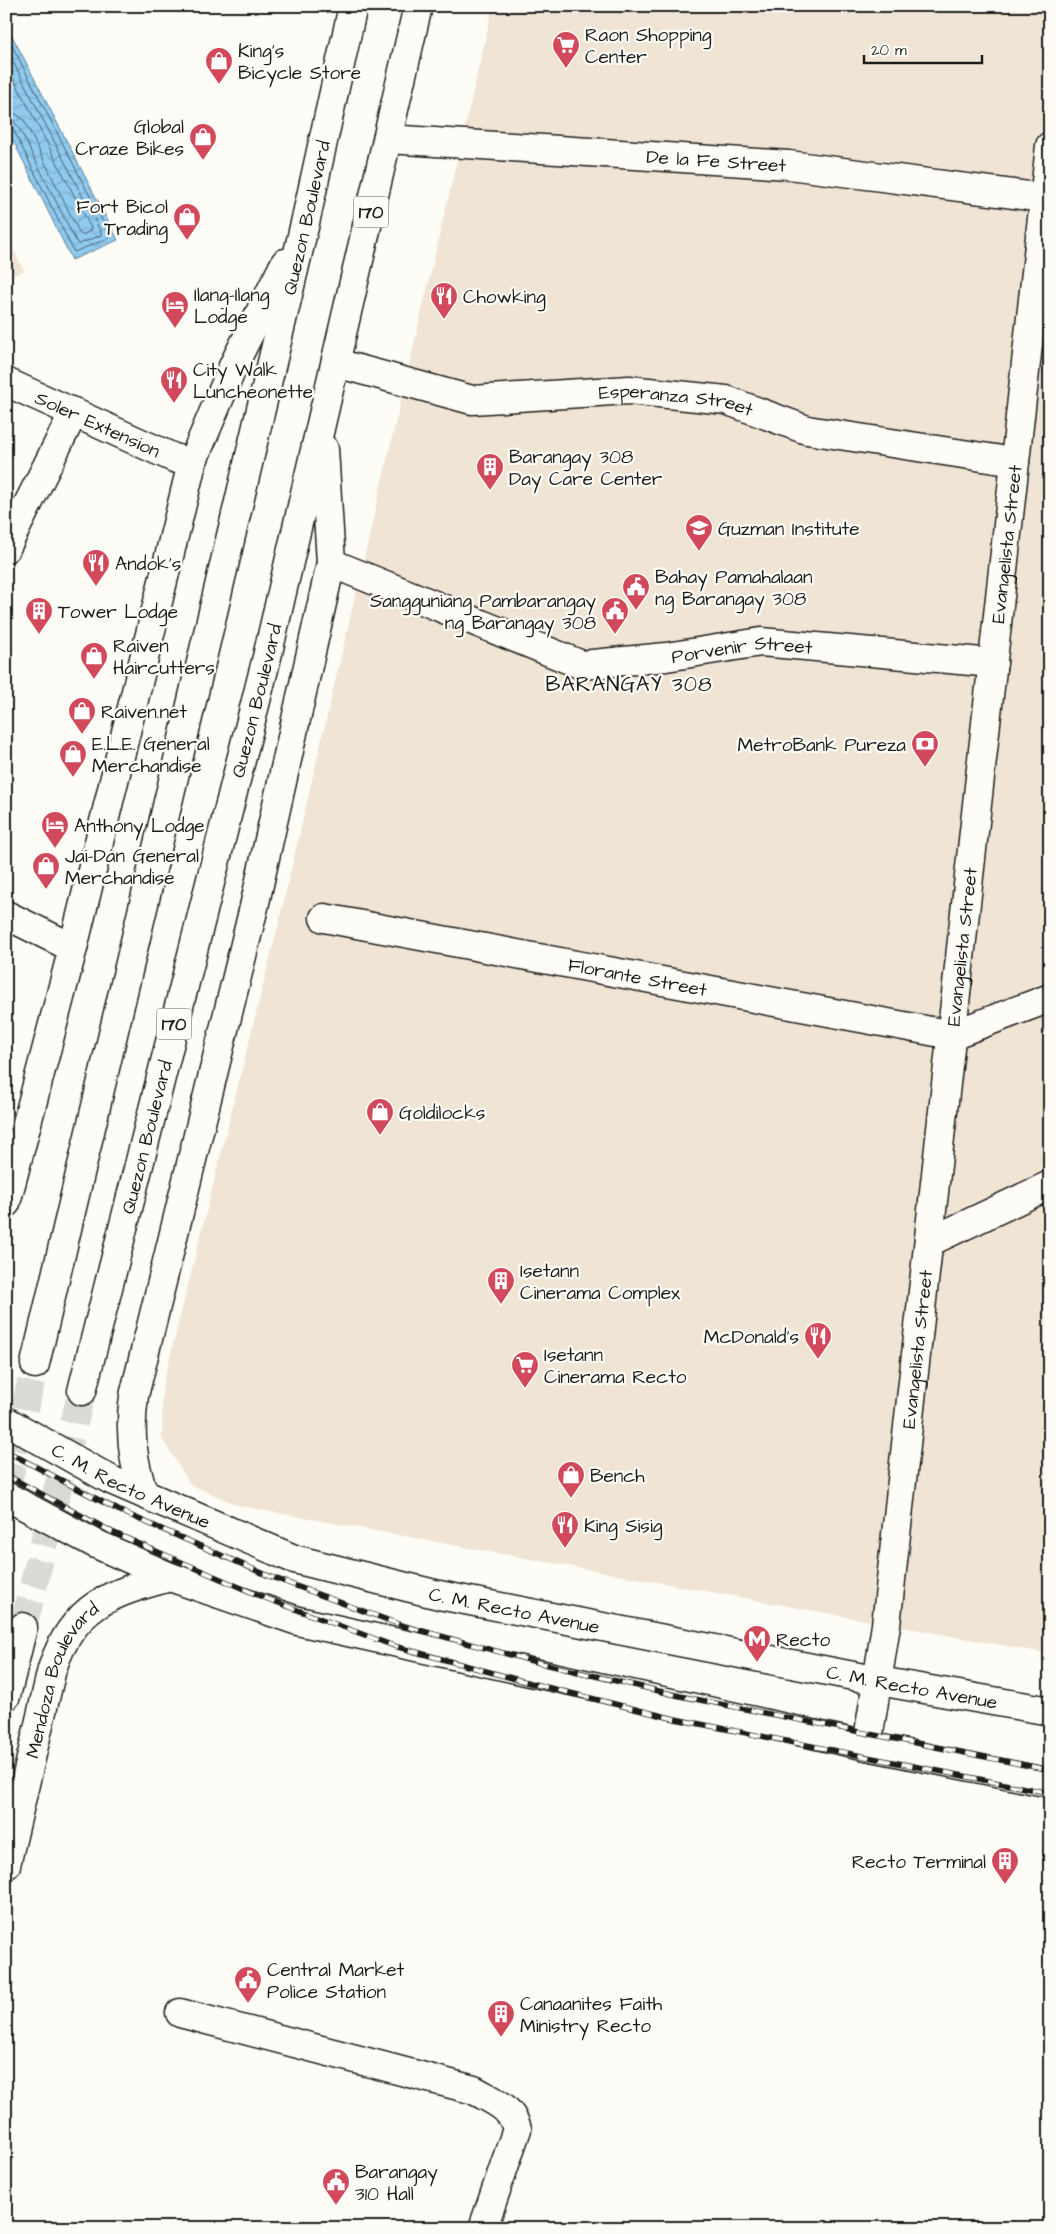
<svg xmlns="http://www.w3.org/2000/svg" width="1056" height="2234" viewBox="0 0 1056 2234" font-family="'Architects Daughter',sans-serif">
  <style>
    .built { fill: #f0e4d4 }
    .water { fill: url(#water-waves); stroke: #61849b }
    .lines { fill: none; stroke-linecap: round; stroke-linejoin: round }
    .shore { stroke: #4a6270; stroke-width: 1 }
    .primary-tunnel { stroke: #dbdad6; stroke-width: 28; stroke-dasharray: 28 14; stroke-linecap: butt }
    .street-casing { stroke: #1c1c1c; stroke-width: 31 }
    .secondary-casing { stroke: #1c1c1c; stroke-width: 31 }
    .primary-casing { stroke: #1c1c1c; stroke-width: 31 }
    .street { stroke: #fdfcf7; stroke-width: 28 }
    .secondary { stroke: #fdfcf7; stroke-width: 28 }
    .primary { stroke: #fdfcf7; stroke-width: 28 }
    .rail-casing { stroke: #1c1c1c; stroke-width: 5.5 }
    .rail { stroke: #fdfcf7; stroke-width: 4; stroke-dasharray: 11; stroke-linecap: butt }
    .labels { text-anchor: middle; stroke-width: 4.5; stroke-linejoin: round; paint-order: stroke }
    .shield { fill: #fdfcf7; stroke: #605f5e; stroke-width: 1 }
    .shield-label { font-size: 18px; font-weight: bold; fill: #1c1c1c }
    .poi-label { font-size: 19px; fill: #1c1c1c; stroke: #fdfcf7; text-anchor: start }
    .street-label { font-size: 19px; fill: #1c1c1c; stroke: #fdfcf7 }
    .quarter-label { font-size: 21px; letter-spacing: 1px; fill: #1c1c1c; stroke: #fdfcf7 }
  </style>
  <defs>
    <pattern id="water-waves" width="16" height="10" patternUnits="userSpaceOnUse" patternTransform="scale(1.25)"><rect width="16" height="10" fill="#8fcaef"/><path d="M0 5q4-4 8 0t8 0" fill="none" stroke="#7badcc"/></pattern>
  </defs>
  <rect width="100%" height="100%" fill="#fdfcf7"/>
  <filter id="ink" filterUnits="userSpaceOnUse"><feTurbulence type="fractalNoise" baseFrequency=".02" numOctaves="2"/><feDisplacementMap in="SourceGraphic" scale="10" xChannelSelector="R" yChannelSelector="G"/><feConvolveMatrix kernelMatrix="1 2 1 2 8 2 1 2 1" color-interpolation-filters="sRGB"/></filter>
  <g filter="url(#ink)">
    <g class="built">
      <path d="M493 6H1050V1654L240 1506 191 1485 162 1439V1389L278 926Z"/>
      <path d="M6 233 24 271 6 278Z"/>
    </g>
    <path class="water" d="M6 24 118 240 72 260 6 126Z"/>
    <g class="lines">
      <g class="shore">
        <path d="M6 34 110 235 109 238 74 252 13 129 6 126"/>
        <path d="M6 48 101 232V235L79 244 77 243 18 126 13 121 6 119"/>
        <path d="M6 64 91 228 90 231 83 235 80 234 24 120 16 114 6 112"/>
      </g>
      <g class="primary-tunnel">
        <path d="M6 1491 35 1364"/>
        <path d="M23 1627 82 1391"/>
      </g>
      <defs>
        <g id="street">
          <path id="s1" d="M388 139 789 165 1044 198"/>
          <path id="s2" d="M336 363 472 400 629 390 726 400 807 430 1015 462"/>
          <path id="s3" d="M6 382 174 458 192 463"/>
          <path d="M6 548 74 412"/>
          <path id="s4" d="M331 563 582 665 666 657 761 642 993 663"/>
          <path d="M6 915 73 948"/>
          <path id="s5" d="M324 918 952 1035"/>
          <path d="M952 1035 1050 998"/>
          <path d="M929 1242 1050 1185"/>
          <path id="s6" d="M867 1746 886 1625 1050 146"/>
          <path d="M180 2013 474 2090C493 2101 511 2106 517 2129L483 2228"/>
        </g>
        <g id="secondary">
          <path id="s7" d="M6 1421 111 1480 294 1559 439 1595 879 1681 1050 1711"/>
          <path d="M6 1496 94 1543 170 1577 298 1621 867 1746 1050 1783"/>
          <path id="s8" d="M6 1865 52 1669C73 1605 111 1593 170 1577"/>
        </g>
        <g id="primary">
          <path d="M6 1203 73 948 192 463 234 364 285 263"/>
          <path id="s9" d="M35 1364 305 223 353 6"/>
          <path id="s10" d="M82 1391 267 657 418 6"/>
          <path d="M144 1494C132 1461 129 1431 134 1396L254 907 331 563 324 449"/>
          <path d="M6 1696 23 1627"/>
        </g>
      </defs>
      <use href="#street" class="street-casing"/>
      <use href="#secondary" class="secondary-casing"/>
      <use href="#primary" class="primary-casing"/>
      <use href="#street" class="street"/>
      <use href="#secondary" class="secondary"/>
      <use href="#primary" class="primary"/>
      <defs>
        <g id="rail">
          <path d="M6 1451 118 1510 269 1576 401 1625 536 1662 680 1696 1050 1770"/>
          <path d="M6 1475 112 1532 260 1596 394 1646 530 1683 675 1719 1050 1793"/>
        </g>
      </defs>
      <use href="#rail" class="rail-casing"/>
      <use href="#rail" class="rail"/>
    </g>
  </g>
  <defs>
    <symbol id="supermarket-pin" viewBox="-11 -11 22 30"><path d="M0 17L-7.5 6A9.5 9.5 0 1 1 7.5 6Z" fill="#d1495b" stroke="#fdfcf7"/><path d="M-6-5.5h2.5l.6 2H6L4.5 2H-2.5L-4.4-4H-6ZM-1.5 3.2a1.3 1.3 0 1 0 .1 0ZM3 3.2a1.3 1.3 0 1 0 .1 0Z" fill="#fff"/></symbol>
    <symbol id="shop-pin" viewBox="-11 -11 22 30"><path d="M0 17L-7.5 6A9.5 9.5 0 1 1 7.5 6Z" fill="#d1495b" stroke="#fdfcf7"/><path d="M-5-2.5h2.3a2.7 3.5 0 0 1 5.4 0H5L5.5 6h-11ZM-1.5-2.5h3a1.5 2.3 0 0 0-3 0Z" fill="#fff"/></symbol>
    <symbol id="restaurant-pin" viewBox="-11 -11 22 30"><path d="M0 17L-7.5 6A9.5 9.5 0 1 1 7.5 6Z" fill="#d1495b" stroke="#fdfcf7"/><path d="M-5-6h1v4h1v-4h1v4h1v-4h1v5L-1.5 .5V6h-2V.5L-5-1ZM5-6V6H3V1.5H1.5Q1.5-4 5-6Z" fill="#fff"/></symbol>
    <symbol id="hotel-pin" viewBox="-11 -11 22 30"><path d="M0 17L-7.5 6A9.5 9.5 0 1 1 7.5 6Z" fill="#d1495b" stroke="#fdfcf7"/><path d="M-6-4.5h1.5V1H6V5H4.5V3h-9V5H-6ZM-4 0a1.8 1.8 0 1 1 3.6 0ZM.5 0V-2.5h3Q6-2.5 6 0Z" fill="#fff"/></symbol>
    <symbol id="building-pin" viewBox="-11 -11 22 30"><path d="M0 17L-7.5 6A9.5 9.5 0 1 1 7.5 6Z" fill="#d1495b" stroke="#fdfcf7"/><path d="M-4-6H4V6H1V3H-1V6H-4ZM-2.5-4.3h1.7v1.8h-1.7ZM.8-4.3h1.7v1.8H.8ZM-2.5-1h1.7V.8h-1.7ZM.8-1h1.7V.8H.8Z" fill="#fff"/></symbol>
    <symbol id="school-pin" viewBox="-11 -11 22 30"><path d="M0 17L-7.5 6A9.5 9.5 0 1 1 7.5 6Z" fill="#d1495b" stroke="#fdfcf7"/><path d="M0-5L7-2L0 1L-7-2ZM-4 1L0 2.5L4 1V4Q0 6-4 4Z" fill="#fff"/></symbol>
    <symbol id="civic-pin" viewBox="-11 -11 22 30"><path d="M0 17L-7.5 6A9.5 9.5 0 1 1 7.5 6Z" fill="#d1495b" stroke="#fdfcf7"/><path d="M-.6-6.5H3V-4.5H.6V-3L4-1V1h2V6H-6V1h2V-1L-.6-3ZM-1.2 2.5V6h2.4V2.5Z" fill="#fff"/></symbol>
    <symbol id="bank-pin" viewBox="-11 -11 22 30"><path d="M0 17L-7.5 6A9.5 9.5 0 1 1 7.5 6Z" fill="#d1495b" stroke="#fdfcf7"/><path d="M-6-4H6V4H-6ZM0-2.3a2.3 2.3 0 1 0 0 4.6a2.3 2.3 0 1 0 0-4.6Z" fill="#fff"/></symbol>
    <symbol id="metro-pin" viewBox="-11 -11 22 30"><path d="M0 17L-7.5 6A9.5 9.5 0 1 1 7.5 6Z" fill="#d1495b" stroke="#fdfcf7"/><path d="M-5.5 5V-5H-3L0 0L3-5H5.5V5H3V-.5L0 4L-3-.5V5Z" fill="#fff"/></symbol>
  </defs>
  <g fill-rule="evenodd">
    <use href="#supermarket-pin" x="550" y="29" width="32" height="43"/>
    <use href="#shop-pin" x="203" y="45" width="32" height="43"/>
    <use href="#shop-pin" x="187" y="121" width="32" height="43"/>
    <use href="#shop-pin" x="171" y="201" width="32" height="43"/>
    <use href="#restaurant-pin" x="428" y="280" width="32" height="43"/>
    <use href="#hotel-pin" x="159" y="289" width="32" height="43"/>
    <use href="#restaurant-pin" x="158" y="364" width="32" height="43"/>
    <use href="#building-pin" x="474" y="451" width="32" height="43"/>
    <use href="#school-pin" x="683" y="512" width="32" height="43"/>
    <use href="#restaurant-pin" x="80" y="547" width="32" height="43"/>
    <use href="#civic-pin" x="620" y="571" width="32" height="43"/>
    <use href="#building-pin" x="23" y="595" width="32" height="43"/>
    <use href="#civic-pin" x="599" y="595" width="32" height="43"/>
    <use href="#shop-pin" x="78" y="640" width="32" height="43"/>
    <use href="#shop-pin" x="66" y="695" width="32" height="43"/>
    <use href="#bank-pin" x="909" y="728" width="32" height="43"/>
    <use href="#shop-pin" x="57" y="738" width="32" height="43"/>
    <use href="#hotel-pin" x="39" y="809" width="32" height="43"/>
    <use href="#shop-pin" x="30" y="850" width="32" height="43"/>
    <use href="#shop-pin" x="364" y="1096" width="32" height="43"/>
    <use href="#building-pin" x="485" y="1265" width="32" height="43"/>
    <use href="#restaurant-pin" x="802" y="1320" width="32" height="43"/>
    <use href="#supermarket-pin" x="509" y="1349" width="32" height="43"/>
    <use href="#shop-pin" x="555" y="1459" width="32" height="43"/>
    <use href="#restaurant-pin" x="549" y="1509" width="32" height="43"/>
    <use href="#metro-pin" x="741" y="1623" width="32" height="43"/>
    <use href="#building-pin" x="989" y="1845" width="32" height="43"/>
    <use href="#civic-pin" x="232" y="1964" width="32" height="43"/>
    <use href="#building-pin" x="485" y="1998" width="32" height="43"/>
    <use href="#civic-pin" x="320" y="2166" width="32" height="43"/>
  </g>
  <g class="labels">
    <g class="shield">
      <rect x="353.5" y="196.5" width="35" height="31" rx="4"/>
      <rect x="156.5" y="1008.5" width="35" height="31" rx="4"/>
    </g>
    <g class="shield-label">
      <text x="371" y="218">170</text>
      <text x="174" y="1030">170</text>
    </g>
    <g class="poi-label">
      <text x="585" y="41">Raon Shopping<tspan x="585" dy="22">Center</tspan></text>
      <text x="238" y="57">King's<tspan x="238" dy="22">Bicycle Store</tspan></text>
      <text x="184" y="133" text-anchor="end">Global<tspan x="184" dy="22">Craze Bikes</tspan></text>
      <text x="168" y="213" text-anchor="end">Fort Bicol<tspan x="168" dy="22">Trading</tspan></text>
      <text x="194" y="301">Ilang-Ilang<tspan x="194" dy="22">Lodge</tspan></text>
      <text x="463" y="303">Chowking</text>
      <text x="193" y="376">City Walk<tspan x="193" dy="22">Luncheonette</tspan></text>
      <text x="509" y="463">Barangay 308<tspan x="509" dy="22">Day Care Center</tspan></text>
      <text x="718" y="535">Guzman Institute</text>
      <text x="115" y="570">Andok's</text>
      <text x="655" y="583">Bahay Pamahalaan<tspan x="655" dy="22">ng Barangay 308</tspan></text>
      <text x="596" y="607" text-anchor="end">Sangguniang Pambarangay<tspan x="596" dy="22">ng Barangay 308</tspan></text>
      <text x="58" y="618">Tower Lodge</text>
      <text x="113" y="652">Raiven<tspan x="113" dy="22">Haircutters</tspan></text>
      <text x="101" y="718">Raiven.net</text>
      <text x="92" y="750">E.L.E. General<tspan x="92" dy="22">Merchandise</tspan></text>
      <text x="906" y="751" text-anchor="end">MetroBank Pureza</text>
      <text x="74" y="832">Anthony Lodge</text>
      <text x="65" y="862">Jai-Dan General<tspan x="65" dy="22">Merchandise</tspan></text>
      <text x="399" y="1119">Goldilocks</text>
      <text x="520" y="1277">Isetann<tspan x="520" dy="22">Cinerama Complex</tspan></text>
      <text x="799" y="1343" text-anchor="end">McDonald's</text>
      <text x="544" y="1361">Isetann<tspan x="544" dy="22">Cinerama Recto</tspan></text>
      <text x="590" y="1482">Bench</text>
      <text x="584" y="1532">King Sisig</text>
      <text x="776" y="1646">Recto</text>
      <text x="986" y="1868" text-anchor="end">Recto Terminal</text>
      <text x="267" y="1976">Central Market<tspan x="267" dy="22">Police Station</tspan></text>
      <text x="520" y="2010">Canaanites Faith<tspan x="520" dy="22">Ministry Recto</tspan></text>
      <text x="355" y="2178">Barangay<tspan x="355" dy="22">310 Hall</tspan></text>
    </g>
    <g class="street-label">
      <text dy="7" stroke="none"><textPath href="#s1" startOffset="329">De la Fe Street</textPath></text>
      <text dy="7" stroke="none"><textPath href="#s9" startOffset="1178">Quezon Boulevard</textPath></text>
      <text dy="7" stroke="none"><textPath href="#s2" startOffset="346">Esperanza Street</textPath></text>
      <text dy="7" stroke="none"><textPath href="#s3" startOffset="101">Soler Extension</textPath></text>
      <text dy="7" stroke="none"><textPath href="#s6" startOffset="1210">Evangelista Street</textPath></text>
      <text dy="7" stroke="none"><textPath href="#s4" startOffset="432">Porvenir Street</textPath></text>
      <text dy="7" stroke="none"><textPath href="#s10" startOffset="712">Quezon Boulevard</textPath></text>
      <text dy="7" stroke="none"><textPath href="#s6" startOffset="805">Evangelista Street</textPath></text>
      <text dy="7" stroke="none"><textPath href="#s5" startOffset="319">Florante Street</textPath></text>
      <text dy="7" stroke="none"><textPath href="#s10" startOffset="262">Quezon Boulevard</textPath></text>
      <text dy="7" stroke="none"><textPath href="#s6" startOffset="400">Evangelista Street</textPath></text>
      <text dy="7" stroke="none"><textPath href="#s7" startOffset="141">C. M. Recto Avenue</textPath></text>
      <text dy="7" stroke="none"><textPath href="#s7" startOffset="546">C. M. Recto Avenue</textPath></text>
      <text dy="7" stroke="none"><textPath href="#s8" startOffset="195">Mendoza Boulevard</textPath></text>
      <text dy="7" stroke="none"><textPath href="#s7" startOffset="951">C. M. Recto Avenue</textPath></text>
    </g>
    <g class="quarter-label">
      <text x="629" y="691">BARANGAY 308</text>
    </g>
  </g>
  <rect width="1056" height="2234" fill="none" stroke="#fdfcf7" stroke-width="25"/>
  <rect x="12" y="12" width="1031" height="2209" fill="none" stroke="#1c1c1c" stroke-width="2" filter="url(#ink)"/>
  <path d="M864 55v8h118v-8" fill="none" stroke="#1c1c1c" stroke-width="2.5"/>
  <text x="871" y="55" font-size="15" fill="#1c1c1c" stroke="#fdfcf7" stroke-width="4" paint-order="stroke">20 m</text>
</svg>
